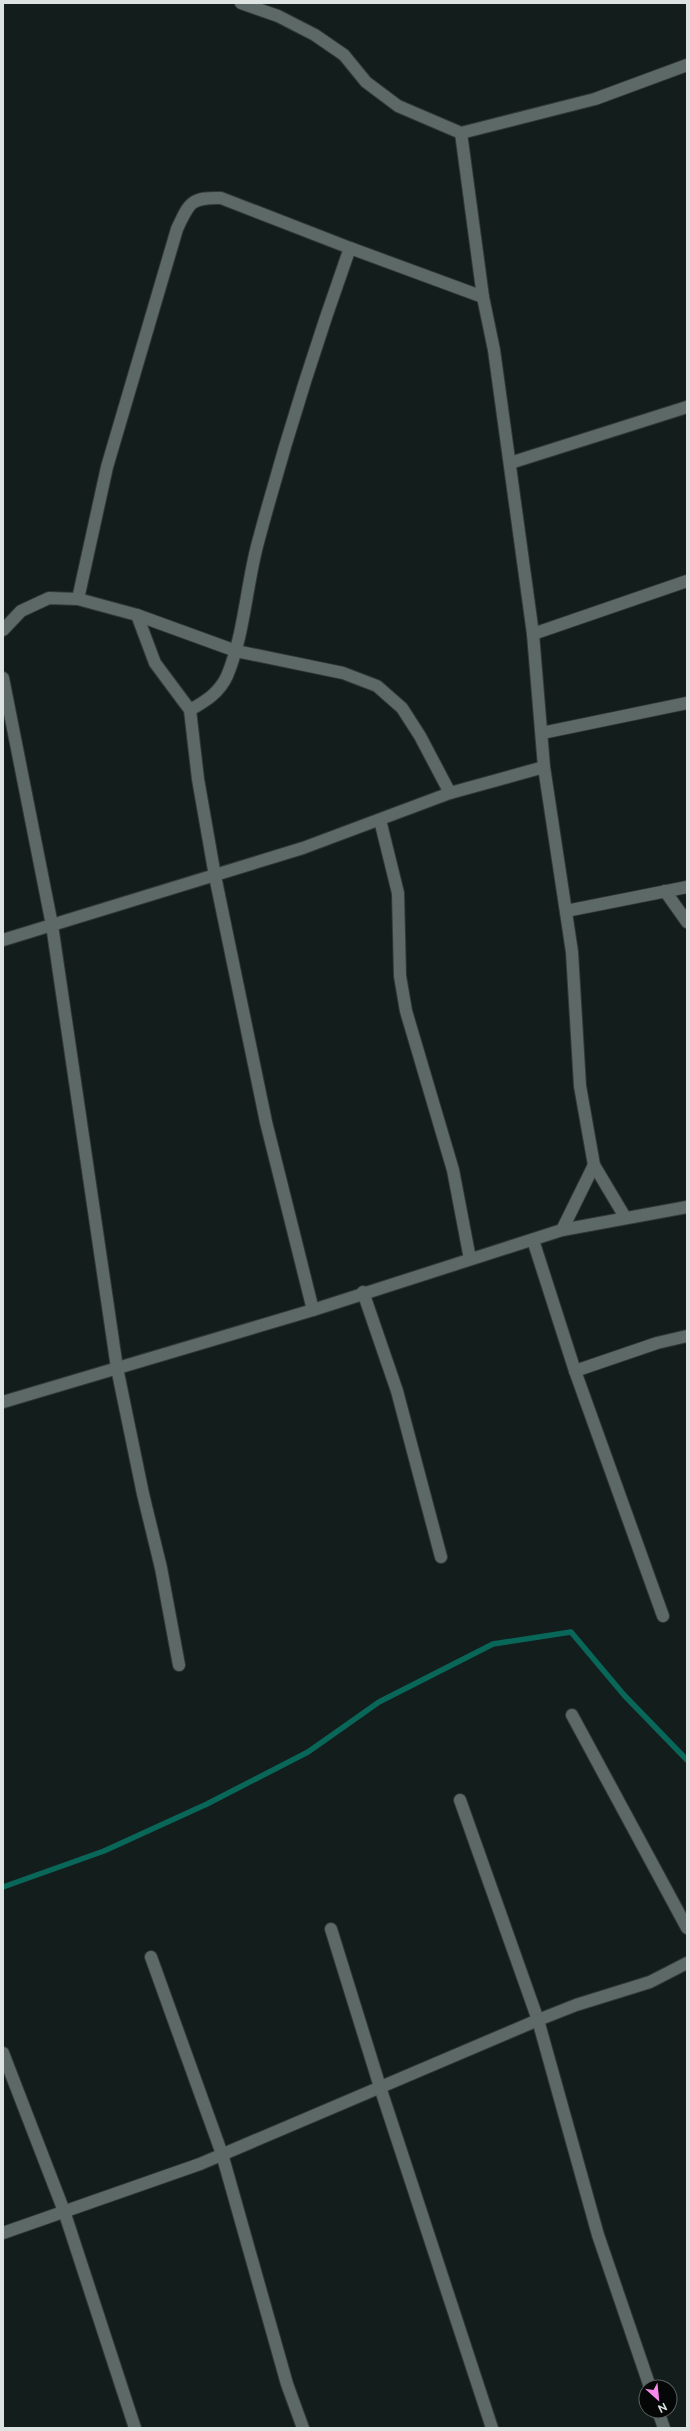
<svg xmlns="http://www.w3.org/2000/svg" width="690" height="2431" viewBox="0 0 690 2431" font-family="Raleway,sans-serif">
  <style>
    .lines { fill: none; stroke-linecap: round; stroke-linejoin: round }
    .stream { stroke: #09675a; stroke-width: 5.5 }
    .minor-casing { stroke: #323836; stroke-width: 14 }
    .minor { stroke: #5d6966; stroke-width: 12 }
  </style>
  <rect width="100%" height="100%" fill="#131e1c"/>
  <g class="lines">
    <path class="stream" d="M3 1887 104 1851 207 1804 308 1752 379 1702 493 1644 571 1632 624 1695 687 1760"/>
    <defs>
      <g id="minor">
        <path d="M241 3 278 16 315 35 344 55 366 82 398 106 461 133 595 99 687 65"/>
        <path d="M461 133 483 297 494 350 533 634 544 767 572 952 580 1086 594 1165 625 1217"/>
        <path d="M510 463 687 407"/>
        <path d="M78 599 107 467 177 229C189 203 191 197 221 198L350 248"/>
        <path d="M137 615 155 663 190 710"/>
        <path d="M3 630 21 611 49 598 78 599 137 615 236 651 343 673 377 686 402 708 420 736 450 793"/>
        <path d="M533 634 687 581"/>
        <path d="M3 678 52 925 117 1368 143 1494 161 1568 179 1665"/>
        <path d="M542 733 687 703"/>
        <path d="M380 820 398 893 400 976 406 1011 453 1170 470 1259"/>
        <path d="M665 891 687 922"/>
        <path d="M566 911 687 887"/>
        <path d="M3 940 303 848 450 793 544 767"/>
        <path d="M562 1230 594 1165"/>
        <path d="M533 1240 575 1371 663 1616"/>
        <path d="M363 1292 397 1391 441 1557"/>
        <path d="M313 1310 266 1122 215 876 198 779 190 710C206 701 219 693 227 676 244 635 246 589 257 546 284 445 315 346 350 248L483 297"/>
        <path d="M575 1371 657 1343 687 1336"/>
        <path d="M3 1402 313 1310 562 1230 687 1207"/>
        <path d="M572 1715 687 1928"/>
        <path d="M460 1800 538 2020 598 2235 650 2387"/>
        <path d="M331 1929 380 2087 492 2428"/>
        <path d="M151 1957 222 2154 287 2384 303 2428"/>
        <path d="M3 2053 64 2211 135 2428"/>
        <path d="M3 2233 200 2164 538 2020 576 2005 650 1982 687 1963"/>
        <path d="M658 2411 664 2428"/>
      </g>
    </defs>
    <use href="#minor" class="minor-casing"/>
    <use href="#minor" class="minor"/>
  </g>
  <rect width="690" height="2431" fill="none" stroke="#dce3e1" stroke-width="8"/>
  <g transform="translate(658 2399) rotate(153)"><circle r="19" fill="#040706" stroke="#5a5f5e"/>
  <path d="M0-3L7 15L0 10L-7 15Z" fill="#f788ec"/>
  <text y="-6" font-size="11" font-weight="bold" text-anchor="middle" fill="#dce3e1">N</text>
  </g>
</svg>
